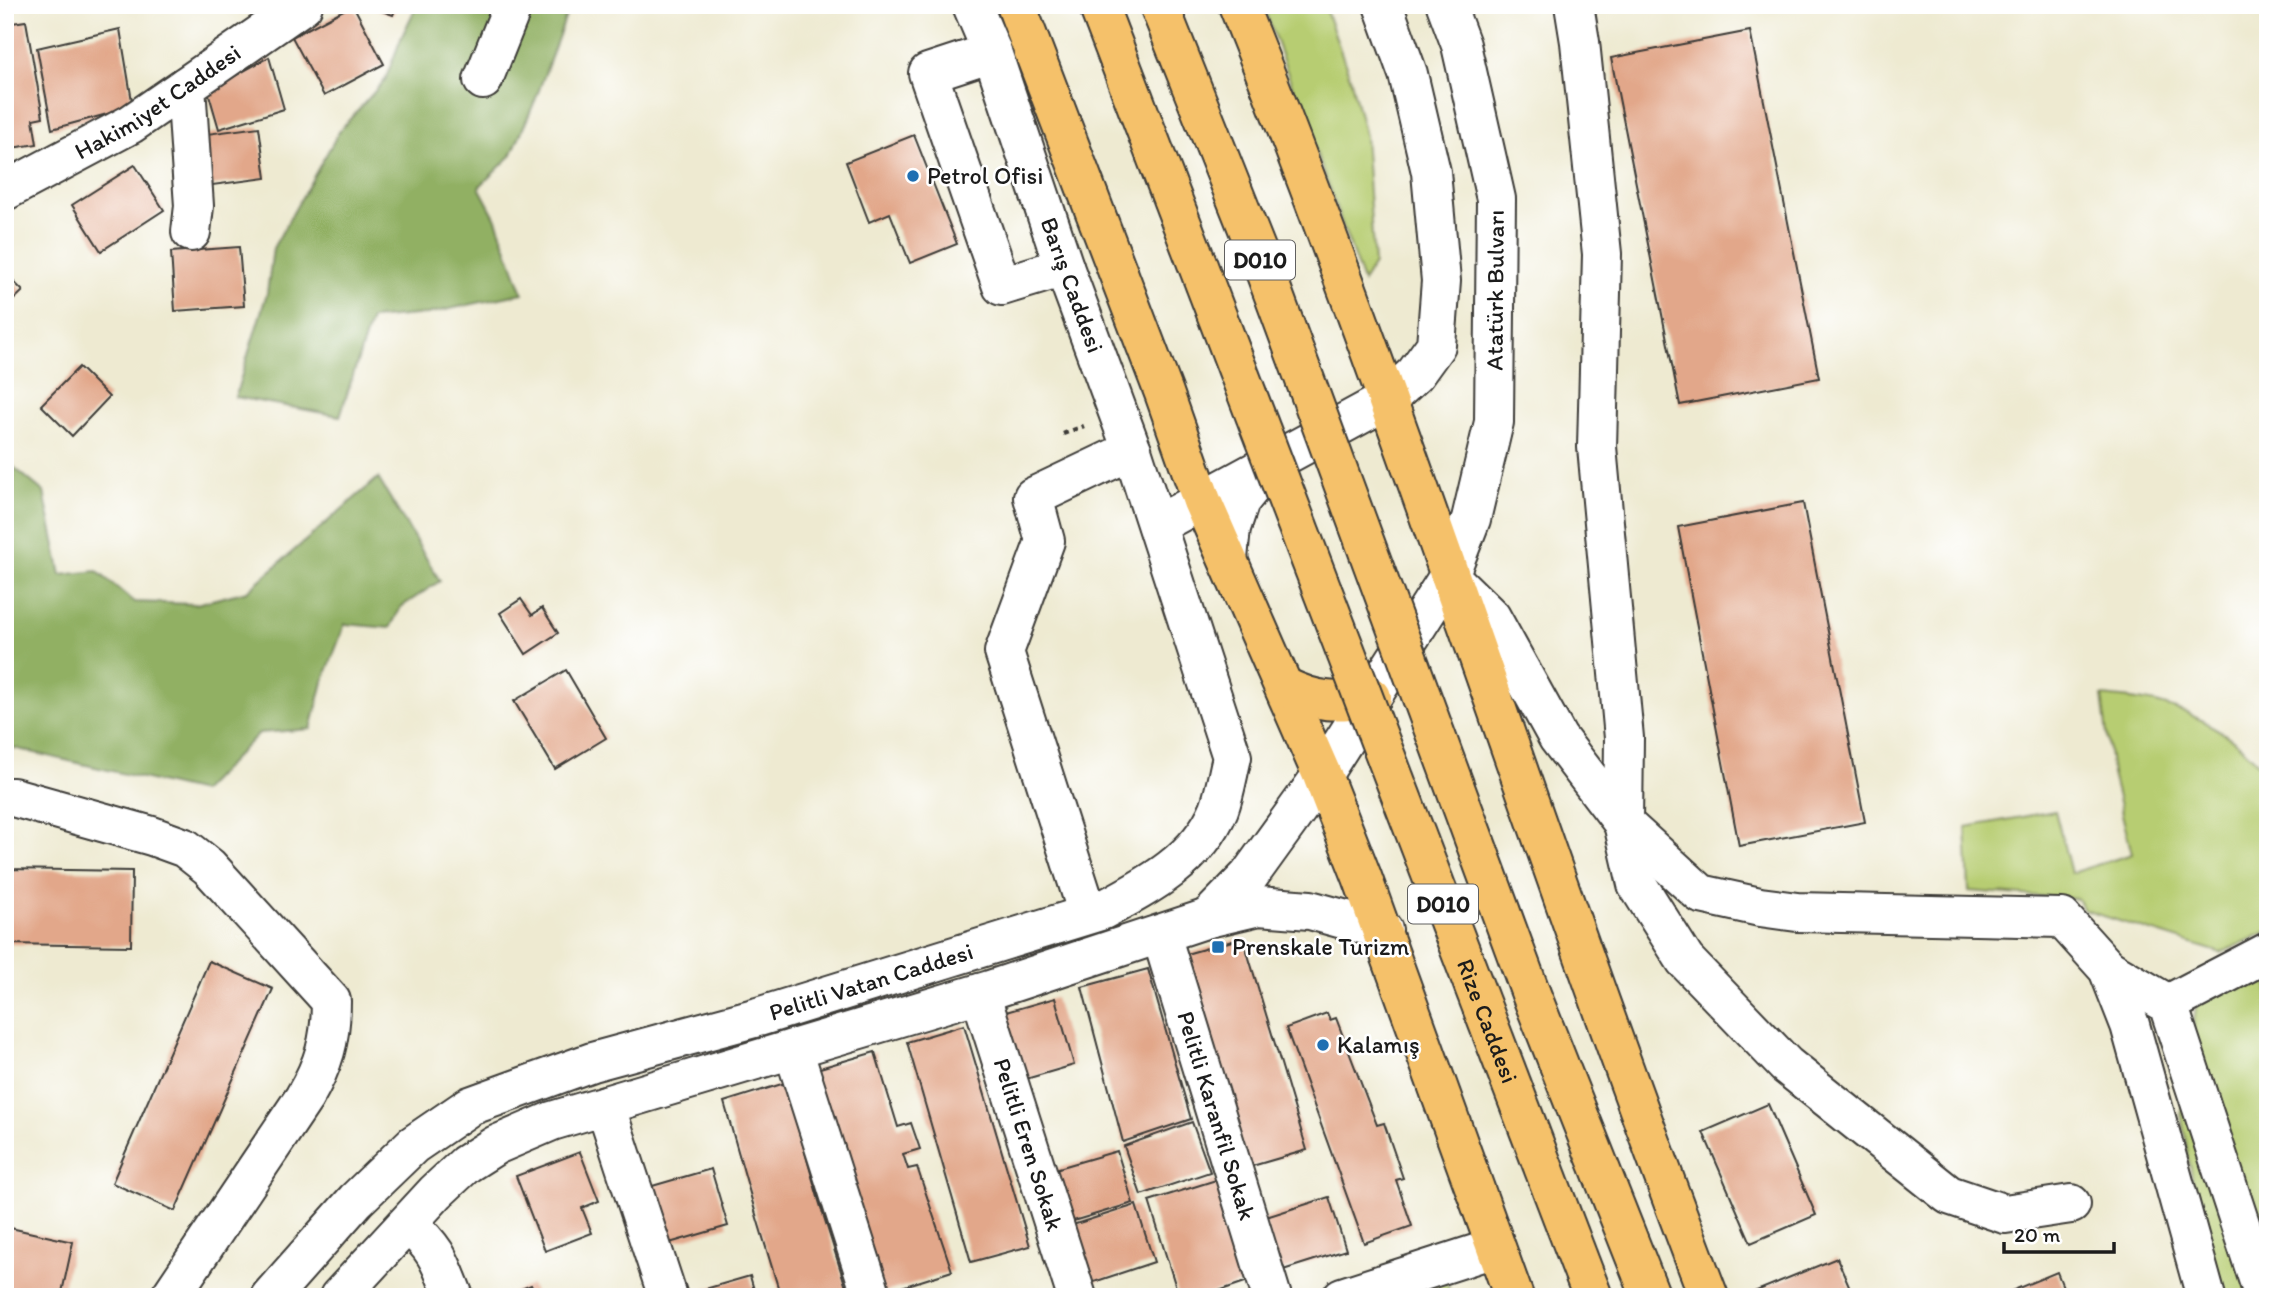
<svg xmlns="http://www.w3.org/2000/svg" width="2273" height="1302" viewBox="0 0 2273 1302" font-family="Itim,sans-serif">
  <style>
    .green { fill: #b7cd72; stroke: #6a7447; stroke-width: 2 }
    .forest { fill: #91b064; stroke: #566640; stroke-width: 2 }
    .building { fill: #e2a78a }
    .lines { fill: none; stroke-linecap: round; stroke-linejoin: round }
    .minor-casing { stroke: #3c3b37; stroke-width: 42 }
    .highway-casing { stroke: #3c3b37; stroke-width: 42 }
    .path { stroke: #3c3b37; stroke-width: 4.5; stroke-dasharray: 5 5; stroke-linecap: butt }
    .minor { stroke: #fff; stroke-width: 38 }
    .highway { stroke: #f5c16b; stroke-width: 38 }
    .highway-bridge-casing { stroke: #3c3b37; stroke-width: 42; stroke-linecap: butt }
    .highway-bridge { stroke: #f5c16b; stroke-width: 38 }
    .poi-dot { fill: #1f6fb2; stroke: #fff; stroke-width: 2.5 }
    .labels { text-anchor: middle; stroke-width: 5; stroke-linejoin: round; paint-order: stroke }
    .shield { fill: #fff; stroke: #606060; stroke-width: 2 }
    .shield-label { font-size: 23px; font-weight: bold; fill: #1c1c1c }
    .street-label { font-size: 24px; fill: #1c1c1c; stroke: #fff }
    .poi-label { font-size: 24px; fill: #1c1c1c; stroke: #fff; text-anchor: start }
  </style>
  <rect width="100%" height="100%" fill="#fff"/>
  <filter id="ink" filterUnits="userSpaceOnUse"><feTurbulence type="fractalNoise" baseFrequency=".0143" numOctaves="2"/><feDisplacementMap in="SourceGraphic" scale="14" xChannelSelector="R" yChannelSelector="G"/><feConvolveMatrix kernelMatrix="1 2 1 2 8 2 1 2 1" color-interpolation-filters="sRGB"/></filter>
  <filter id="wash" filterUnits="userSpaceOnUse"><feTurbulence type="fractalNoise" baseFrequency=".00686" numOctaves="4" result="noise"/><feDisplacementMap in="SourceGraphic" scale="28" xChannelSelector="R" yChannelSelector="G"/><feGaussianBlur stdDeviation="1.57" result="paint"/><feColorMatrix in="noise" values="0 0 0 0 0 0 0 0 0 0 0 0 0 0 0 0 0 1.4 0 .05"/><feComposite in="paint" operator="in"/></filter>
  <g filter="url(#wash)">
    <rect width="100%" height="100%" fill="#eeead1"/>
    <g class="green">
      <path d="M1263 5H1324L1350 77 1365 136 1374 264 1363 282Z"/>
      <path d="M2102 696C2120 698 2139 699 2156 703 2200 714 2240 739 2268 775V931L2221 953 2084 910 2077 899 1969 891 1966 827 2055 811 2071 873 2132 854 2112 774Z"/>
      <path d="M2268 941V1297H2222L2204 1245 2181 1114 2201 972Z"/>
      <path d="M1442 1270 1452 1297H1368Z"/>
    </g>
    <g class="forest">
      <path d="M417 5H570L535 101 511 156 479 187 495 217 523 293 427 314 371 319 340 416 235 397 267 293 273 248 340 130 385 80 402 36Z"/>
      <path d="M5 460 44 492 61 575 97 571 134 602 196 604 247 591 378 478 440 581 401 607 390 628 345 624 323 682 311 729 259 733 201 792 5 746Z"/>
    </g>
    <g id="blocks">
      <g class="building">
        <path d="M353 5 384 64 324 96 292 37Z"/>
        <path d="M365 5H397L393 15Z"/>
        <path d="M26 21 43 117 33 119 37 144 5 149V24Z"/>
        <path d="M120 29 133 107 52 129 37 48Z"/>
        <path d="M1750 31 1819 378 1680 405 1611 58Z"/>
        <path d="M269 57 284 109 219 129 208 91Z"/>
        <path d="M259 127 266 178 205 186 199 135Z"/>
        <path d="M914 135 957 244 910 263 890 213 869 222 846 162Z"/>
        <path d="M135 165 164 210 101 251 72 205Z"/>
        <path d="M239 247 244 306 175 311 171 252Z"/>
        <path d="M5 273 23 291 5 308Z"/>
        <path d="M79 367 109 397 72 436 41 405Z"/>
        <path d="M1803 503 1865 822 1739 846 1678 527Z"/>
        <path d="M521 599 532 615 542 608 558 633 526 654 500 613Z"/>
        <path d="M566 670 606 738 555 769 514 701Z"/>
        <path d="M5 869 132 871 131 946 5 944Z"/>
        <path d="M1243 938 1307 1150 1242 1169 1179 956Z"/>
        <path d="M209 961 273 989 175 1211 112 1183Z"/>
        <path d="M1148 969 1191 1119 1123 1142 1082 987Z"/>
        <path d="M1055 998 1074 1065 1019 1081 999 1014Z"/>
        <path d="M1327 1013 1330 1020 1336 1018 1377 1125 1384 1123 1403 1178 1396 1180 1412 1226 1364 1243 1286 1028Z"/>
        <path d="M964 1025 1030 1246 971 1262 907 1042Z"/>
        <path d="M875 1052 898 1127 911 1123 920 1149 903 1154 908 1169 917 1167 952 1271 883 1293 813 1070Z"/>
        <path d="M785 1083 819 1201 849 1297H781L757 1218 724 1102Z"/>
        <path d="M1768 1104 1816 1215 1751 1243 1703 1132Z"/>
        <path d="M1192 1122 1210 1172 1141 1195 1124 1146Z"/>
        <path d="M1117 1151 1133 1203 1060 1225 1045 1172Z"/>
        <path d="M580 1152 599 1201 582 1208 592 1233 545 1251 516 1176Z"/>
        <path d="M711 1169 728 1226 666 1244 649 1187Z"/>
        <path d="M1216 1180 1248 1281 1201 1297H1179L1149 1201Z"/>
        <path d="M1329 1197 1346 1250 1280 1271 1263 1218Z"/>
        <path d="M1136 1205 1154 1262 1082 1286 1063 1228Z"/>
        <path d="M6 1227 73 1242 61 1297H5Z"/>
        <path d="M1837 1258 1854 1297H1750L1749 1294Z"/>
        <path d="M2057 1272 2067 1297H1997Z"/>
        <path d="M750 1276 756 1297H681V1296Z"/>
        <path d="M531 1285 536 1297H501Z"/>
      </g>
    </g>
  </g>
  <g filter="url(#ink)">
    <use href="#blocks" fill-opacity="0" stroke="#3c3b37" stroke-width="2"/>
    <g class="lines">
      <defs>
        <g id="minor">
          <path d="M1574 5 1580 42 1602 254 1597 447 1624 738 1623 823 1637 884 1685 960 1786 1065 1949 1195 2005 1214 2071 1204"/>
          <path d="M992 52 928 73 1002 286 1064 267"/>
          <path d="M483 80 513 5"/>
          <path d="M186 86 194 206 191 232"/>
          <path id="s1" d="M5 191 131 124 303 5"/>
          <path d="M1157 525 1387 400 1415 374 1436 345 1441 281 1431 172 1408 74 1383 5"/>
          <path d="M1228 559 1231 528 1240 501 1265 470"/>
          <path d="M1449 576 1491 617 1558 738 1623 823 1701 894 1760 907 1797 912 2062 918 2108 969 2130 1025 2206 1297"/>
          <path d="M5 797H13L152 836 185 848 209 867 331 1001C331 1040 324 1064 304 1098L170 1297"/>
          <path d="M1088 914 1004 652 1045 541 1033 497 1132 450"/>
          <path id="s2" d="M1208 918 1249 876 1322 775 1449 576 1471 519 1494 422 1496 199 1461 45 1446 5"/>
          <path id="s3" d="M1161 935 1272 1297"/>
          <path d="M2108 969 2168 1004 2264 1297"/>
          <path id="s4" d="M980 993 1077 1297"/>
          <path d="M2168 1004 2268 952"/>
          <path d="M793 1049 872 1297"/>
          <path d="M605 1105 668 1297"/>
          <path d="M408 1224C438 1250 440 1262 454 1297"/>
          <path id="s5" d="M270 1297 356 1200 413 1145 470 1106 592 1062 758 1017 1103 910C1148 886 1198 860 1219 809 1225 793 1228 773 1232 757L1132 450 1064 267 992 52 972 5"/>
          <path d="M339 1297 436 1192 466 1164 496 1145 552 1121 990 990 1208 918 1259 906 1310 910 1383 930"/>
          <path d="M1342 1297 1494 1248"/>
        </g>
        <g id="highway">
          <path d="M1016 5 1164 393 1202 501 1322 775 1362 877 1514 1297"/>
          <path d="M1238 5C1409 430 1545 869 1709 1297"/>
          <path d="M1285 687C1318 703 1336 703 1372 697"/>
        </g>
      </defs>
      <use href="#minor" class="minor-casing"/>
      <use href="#highway" class="highway-casing"/>
      <path class="path" d="M1063 434 1084 426"/>
      <use href="#minor" class="minor"/>
      <use href="#highway" class="highway"/>
      <defs>
        <g id="highway-bridge">
          <path id="s6" d="M1098 5 1593 1297"/>
          <path d="M1159 5 1266 274 1531 994 1651 1297"/>
        </g>
      </defs>
      <use href="#highway-bridge" class="highway-bridge-casing"/>
      <use href="#highway-bridge" class="highway-bridge"/>
    </g>
  </g>
  <g class="poi-dot">
    <circle cx="913" cy="176" r="7"/>
    <rect x="1211" y="940" width="14" height="14" rx="3.5"/>
    <circle cx="1323" cy="1045" r="7"/>
  </g>
  <g class="labels">
    <g class="shield">
      <rect x="1225" y="240.5" width="70" height="39" rx="5"/>
      <rect x="1408" y="884.5" width="70" height="39" rx="5"/>
    </g>
    <g class="shield-label">
      <text x="1260" y="268">D010</text>
      <text x="1443" y="912">D010</text>
    </g>
    <g class="street-label">
      <text dy="8" stroke="none"><textPath href="#s1" startOffset="177">Hakimiyet Caddesi</textPath></text>
      <text transform="translate(1072 285) rotate(70)" y="8">Barış Caddesi</text>
      <text dy="8" stroke="none"><textPath href="#s2" startOffset="712">Atatürk Bulvarı</textPath></text>
      <text dy="8" stroke="none"><textPath href="#s5" startOffset="698">Pelitli Vatan Caddesi</textPath></text>
      <text dy="8" stroke="none"><textPath href="#s6" startOffset="1088">Rize Caddesi</textPath></text>
      <text dy="8" stroke="none"><textPath href="#s3" startOffset="189">Pelitli Karanfil Sokak</textPath></text>
      <text dy="8" stroke="none"><textPath href="#s4" startOffset="159">Pelitli Eren Sokak</textPath></text>
    </g>
    <g class="poi-label">
      <text x="927" y="184">Petrol Ofisi</text>
      <text x="1232" y="955">Prenskale Turizm</text>
      <text x="1337" y="1053">Kalamış</text>
    </g>
  </g>
  <rect width="2273" height="1302" fill="none" stroke="#fff" stroke-width="28"/>
  <path d="M2004 1242v10h110v-10" fill="none" stroke="#1c1c1c" stroke-width="3.5"/>
  <text x="2014" y="1242" font-size="21" fill="#1c1c1c" stroke="#ffffff" stroke-width="5" paint-order="stroke">20 m</text>
</svg>
